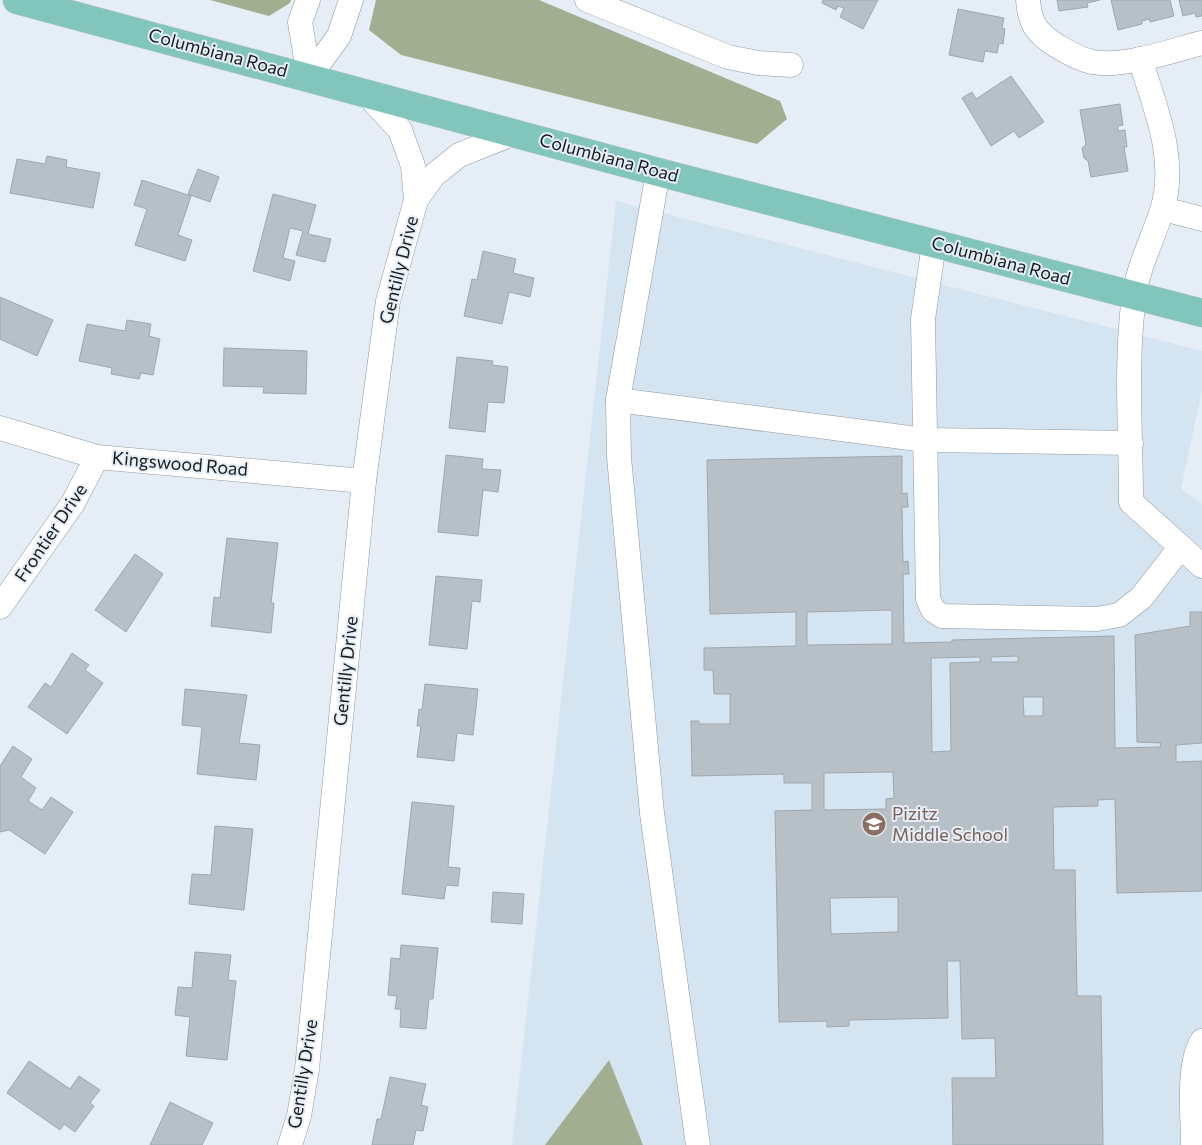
<svg xmlns="http://www.w3.org/2000/svg" width="1202" height="1145" viewBox="0 0 1202 1145" font-family="Commissioner,sans-serif">
  <style>
    .built { fill: #d4e4f1 }
    .forest { fill: #a1af90 }
    .building { fill: #b7c0c7; stroke: #9ea7ae; fill-rule: evenodd }
    .lines { fill: none; stroke-linecap: round; stroke-linejoin: round }
    .minor-casing { stroke: #90989f; stroke-width: 25 }
    .major-casing { stroke: #cccdcd; stroke-width: 29 }
    .minor { stroke: #fff; stroke-width: 24 }
    .major { stroke: #81c5bd; stroke-width: 28 }
    .labels { text-anchor: middle; stroke-width: 4; stroke-linejoin: round; paint-order: stroke }
    .street-label { font-size: 18px; fill: #171a1d; stroke: #e5eef6 }
    .education-label { font-size: 18px; fill: #785e54; stroke: #e5eef6; text-anchor: start }
  </style>
  <rect width="100%" height="100%" fill="#e5eef6"/>
  <path class="built" d="M616 201 1202 351V390L1181 489 1202 504V1145H512Z"/>
  <g class="forest">
    <path d="M210 0H291L290 3 269 16Z"/>
    <path d="M376 0H539L780 101 787 119 757 144 401 55 369 30Z"/>
    <path d="M609 1060 643 1145H545Z"/>
  </g>
  <g class="building">
    <path d="M823 0H878L863 29 840 17 844 8 838 6 836 10 822 3Z"/>
    <path d="M1057 0H1100L1087 3 1088 7 1059 11Z"/>
    <path d="M1111 0H1170L1174 16 1150 22 1149 19 1142 21V24L1118 30Z"/>
    <path d="M1179 0H1202V16L1196 17 1195 13 1183 16Z"/>
    <path d="M958 9 1004 18 1002 28 1005 29 1003 44 999 43 997 53 985 51 983 62 949 55Z"/>
    <path d="M1011 76 1044 122 1019 138 1014 131 991 146 962 98 972 92 976 99Z"/>
    <path d="M1120 104 1123 125 1118 126V131L1125 130 1127 147H1124L1128 171 1091 177 1088 161 1084 158 1082 148 1086 144 1080 110Z"/>
    <path d="M47 156 67 160 66 167 100 173 93 208 10 193 17 159 45 164Z"/>
    <path d="M198 169 219 177 210 202 188 194Z"/>
    <path d="M142 180 191 196 178 235 192 240 185 261 135 245 147 209 134 205Z"/>
    <path d="M273 194 316 205 308 234 331 239 325 262 296 255 303 231 290 228 283 258 295 261 290 281 253 271Z"/>
    <path d="M483 251 516 259 513 273 534 278 530 297 509 292 502 324 464 316 472 279 477 280Z"/>
    <path d="M0 297 53 320 37 356 0 339Z"/>
    <path d="M127 320 151 324 149 336 160 339 153 375 141 373 139 379 111 374 112 368 79 361 87 324 125 331Z"/>
    <path d="M224 348 307 351 306 394 263 393 264 387 223 386Z"/>
    <path d="M457 357 493 361 492 365 508 367 504 403 488 402 485 432 449 428Z"/>
    <path d="M446 455 483 459 482 469 501 470 498 492 483 490 478 536 438 532Z"/>
    <path d="M902 456V494L907 493 908 507H902L903 562 908 561 909 574H903L904 643 952 642V640L1114 636 1115 748 1160 747 1161 743 1137 742 1135 635 1190 626V612H1202V743L1176 745V762L1202 761V891L1117 893 1115 799 1098 800V806L1053 807 1054 870H1075L1077 996H1101L1103 1145H953L952 1078H996L995 1038 962 1039 960 961H947L948 1018 849 1020V1026L827 1027V1021L779 1022 775 811 812 810V783H784V774L692 776 691 721H699V724H730V694H714L713 670H704V648L796 646V612L710 614 707 460ZM892 610V644L807 645V612ZM1018 656V662H991V657ZM980 657V662L950 663 951 751 932 752 931 658ZM1023 697H1043V716H1024ZM893 772 894 798 886 799V809L824 810V773ZM898 897V932L831 934 830 898Z"/>
    <path d="M227 538 278 543 271 603H274L271 633 211 626 214 597 220 598Z"/>
    <path d="M135 554 163 574 126 632 95 610Z"/>
    <path d="M436 576 482 580 480 602 472 601 467 649 429 645Z"/>
    <path d="M72 653 89 665 85 670 103 683 67 734 28 707 45 683 51 687Z"/>
    <path d="M425 684 478 689 473 735 457 733 454 761 417 757 421 726H417L419 709 422 710Z"/>
    <path d="M185 689 247 695 239 743 260 745 256 780 197 774 202 727 182 725Z"/>
    <path d="M13 746 32 759 21 777 36 788 28 801 42 810 51 797 73 812 45 854 9 830 0 832V766Z"/>
    <path d="M412 802 454 806 448 867 460 868 458 886 446 885 444 899 402 894Z"/>
    <path d="M215 826 253 829 244 910 189 904 192 874 211 875Z"/>
    <path d="M493 892 524 894 522 924 491 922Z"/>
    <path d="M401 945 438 948 433 999H429L426 1029 400 1027 401 1009H395L397 996 388 995 391 958 400 959Z"/>
    <path d="M195 952 231 955 228 980 236 981 227 1060 186 1056 190 1017 175 1015 178 987 192 988Z"/>
    <path d="M29 1061 70 1089 79 1076 100 1090 90 1103 94 1106 75 1132 64 1124 60 1130 7 1093Z"/>
    <path d="M390 1077 426 1084 421 1105 428 1107 423 1131 416 1130 413 1145H372L377 1119H381Z"/>
    <path d="M170 1102 213 1123 202 1145H150Z"/>
  </g>
  <g class="lines">
    <defs>
      <g id="minor">
        <path d="M308 0 300 22 309 77"/>
        <path d="M587 0 728 57 758 63 791 65"/>
        <path d="M1028 0C1030 25 1037 33 1057 46 1069 53 1079 59 1092 62 1124 68 1170 51 1202 43"/>
        <path d="M1140 59C1155 107 1178 160 1162 210 1153 239 1138 266 1134 297 1125 364 1131 434 1131 502L1202 566"/>
        <path d="M309 77 339 36 351 0"/>
        <path d="M365 92 400 130 413 166 416 200"/>
        <path d="M658 172 618 400 619 457 652 813 698 1145"/>
        <path d="M1163 209 1202 219"/>
        <path d="M934 244 923 319 928 599 933 610 942 616 1097 619 1119 615 1141 598 1180 548"/>
        <path d="M618 400 925 440 1131 443"/>
        <path d="M0 428 97 457 364 481"/>
        <path d="M0 607 73 503 97 457"/>
        <path d="M290 1145 299 1116 307 1069 364 481 388 301 416 200 433 176 459 155 515 133"/>
        <path d="M1193 1145C1193 1116 1187 1065 1202 1041"/>
      </g>
      <path id="major" d="M17 0 658 172 1202 313"/>
    </defs>
    <use href="#minor" class="minor-casing"/>
    <use href="#major" class="major-casing"/>
    <use href="#minor" class="minor"/>
    <use href="#major" class="major"/>
  </g>
  <defs>
    <symbol id="school-disc" viewBox="-11 -11 22 22"><circle r="9.5" fill="#8d6e63" stroke="#e5eef6"/><path d="M0-5L7-2L0 1L-7-2ZM-4 1L0 2.5L4 1V4Q0 6-4 4Z" fill="#fff"/></symbol>
  </defs>
  <g fill-rule="evenodd">
    <use href="#school-disc" x="860" y="810" width="28" height="28"/>
  </g>
  <g class="labels">
    <g class="street-label">
      <text transform="translate(218 53) rotate(15)" y="6">Columbiana Road</text>
      <text transform="translate(609 158) rotate(15)" y="6">Columbiana Road</text>
      <text transform="translate(1001 261) rotate(15)" y="6">Columbiana Road</text>
      <text transform="translate(399 270) rotate(-76)" y="6">Gentilly Drive</text>
      <text transform="translate(180 464) rotate(5)" y="6">Kingswood Road</text>
      <text transform="translate(51 533) rotate(-56)" y="6">Frontier Drive</text>
      <text transform="translate(346 671) rotate(-84)" y="6">Gentilly Drive</text>
      <text transform="translate(303 1074) rotate(-81)" y="6">Gentilly Drive</text>
    </g>
    <g class="education-label">
      <text x="892" y="820">Pizitz<tspan x="892" dy="21">Middle School</tspan></text>
    </g>
  </g>
</svg>
